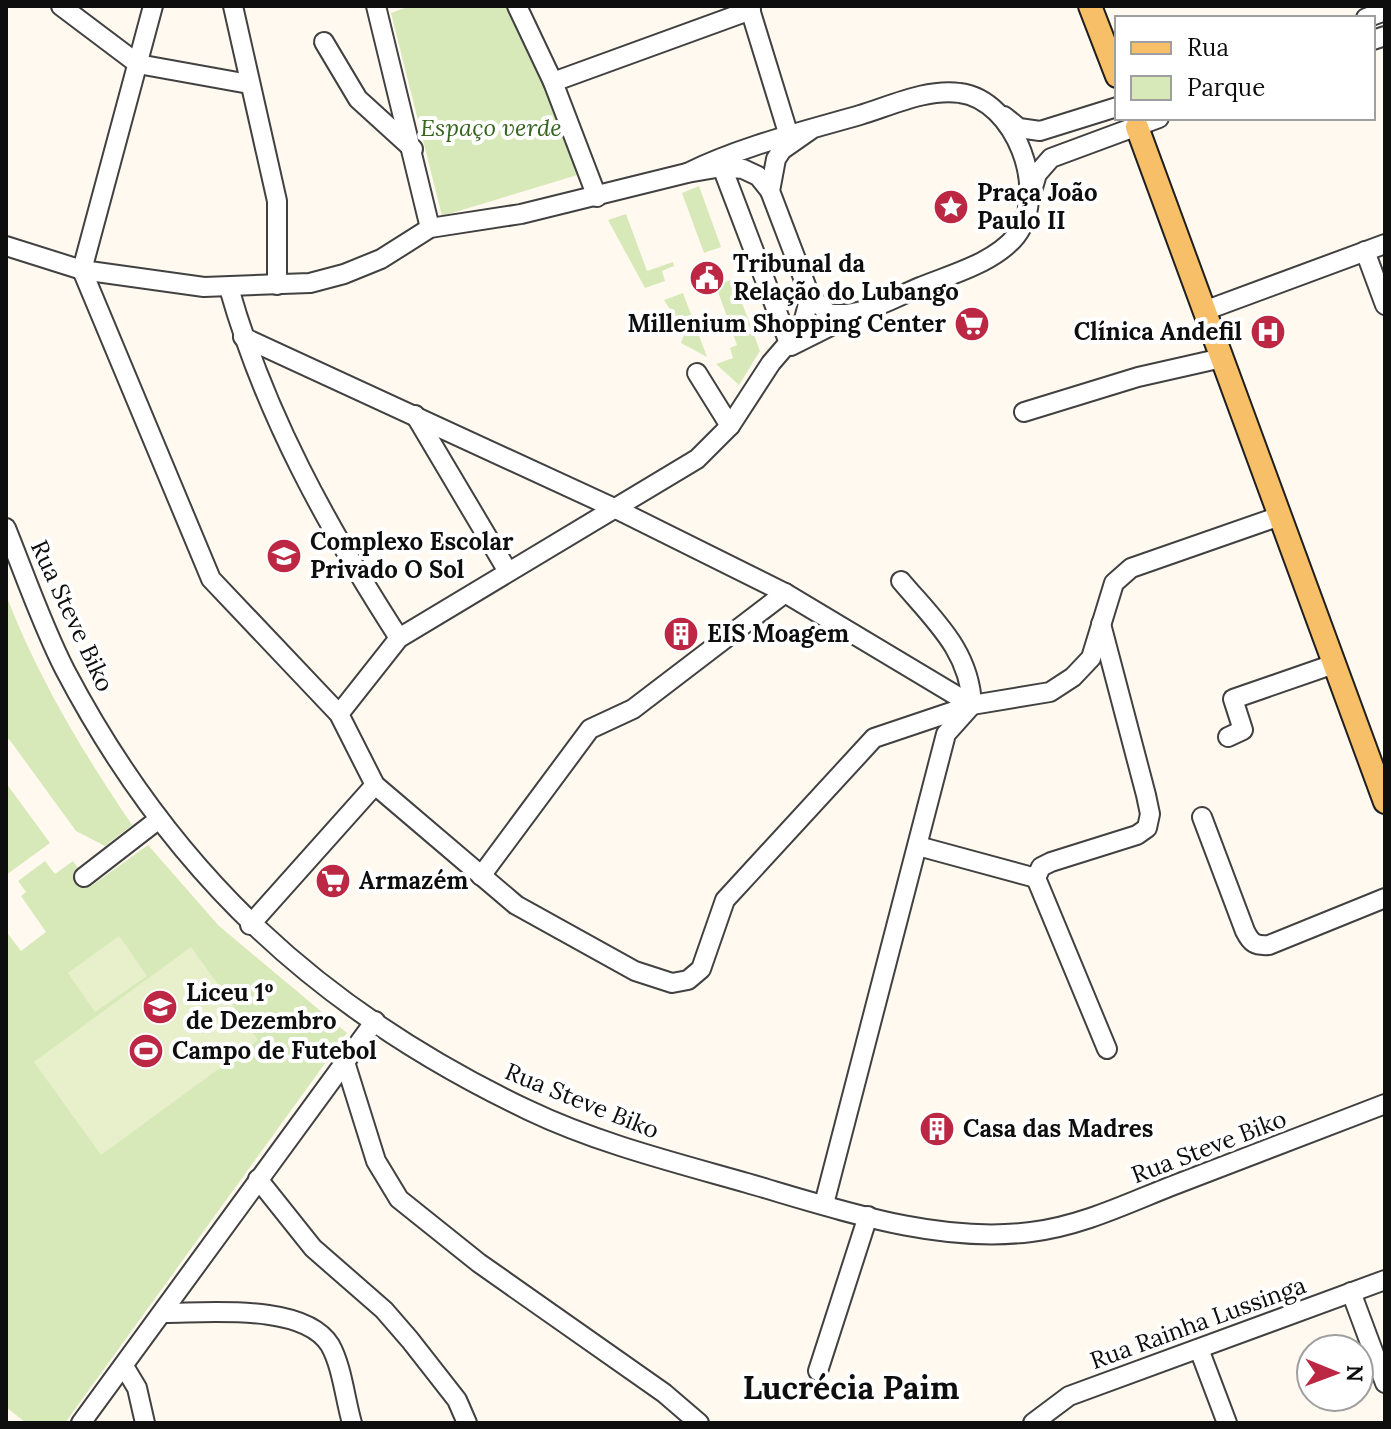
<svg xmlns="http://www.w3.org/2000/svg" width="1391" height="1429" viewBox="0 0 1391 1429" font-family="Lora,serif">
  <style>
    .green { fill: #d8e9b9 }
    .pitch { fill: #e8f0cb }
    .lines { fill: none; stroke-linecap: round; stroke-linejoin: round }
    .minor-casing { stroke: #414141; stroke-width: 22 }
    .major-casing { stroke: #1f1f1f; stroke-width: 26 }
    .minor { stroke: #fff; stroke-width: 18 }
    .major { stroke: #f6bf68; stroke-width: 22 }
    .labels { text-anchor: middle; stroke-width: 8; stroke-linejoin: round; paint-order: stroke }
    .park-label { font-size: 24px; font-style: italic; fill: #37651f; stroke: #fff }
    .poi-label { font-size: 24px; font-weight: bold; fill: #0e0e0e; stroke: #fff; text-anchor: start }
    .street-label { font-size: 24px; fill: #0e0e0e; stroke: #fff }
    .district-label { font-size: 32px; font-weight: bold; fill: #0e0e0e; stroke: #fff }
  </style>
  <rect width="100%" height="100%" fill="#fff9ef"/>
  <g class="green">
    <path d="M410 6H512L584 173 442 216 391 13Z"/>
    <path d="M699 186 721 247 704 253 682 193Z"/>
    <path d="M626 214 647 271 673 262 674 266 662 271 665 281 645 288 608 220Z"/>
    <path d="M733 279 760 351 739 385 716 364 733 358 730 348 737 345 716 286Z"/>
    <path d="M683 293 707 357 681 343 685 332 664 300Z"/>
    <path d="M6 595C38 678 82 751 132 825L105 846 76 831 9 739 6 741Z"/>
    <path d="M6 783 50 843 6 875Z"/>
    <path d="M148 845 219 926 347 1033 65 1423H26L6 1407V931L21 951 46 932 21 896 26 892 18 881 45 861 55 874 73 861 91 886Z"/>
  </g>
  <g class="pitch">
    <path d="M119 936 147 976 95 1012 68 973Z"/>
    <path d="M191 947 258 1040 101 1155 34 1062Z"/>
  </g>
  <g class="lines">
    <defs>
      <g id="minor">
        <path d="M61 6 138 64 249 84"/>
        <path d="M153 6 82 270 211 579 339 714 375 785 516 905 635 971 672 983 688 980 701 969 725 900 874 738 972 705 1050 692 1073 677 1091 658 1114 583 1131 568 1280 516"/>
        <path d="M233 6 277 201V285"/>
        <path d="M376 6 430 228"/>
        <path d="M517 6 553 82 597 197"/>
        <path d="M749 6 789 136"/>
        <path d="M1366 18 1385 11"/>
        <path d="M1373 40 1385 36"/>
        <path d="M324 42 358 99 413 149"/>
        <path d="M553 82 751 10"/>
        <path d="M1004 116 1019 128 1040 131 1117 107"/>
        <path d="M722 167 789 343"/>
        <path d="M687 173C742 146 801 132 860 115 890 106 928 88 960 93 1015 100 1050 192 1016 236 994 263 952 274 920 287 891 299 860 319 828 313L810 296 770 191 776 159 782 150 812 129"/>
        <path d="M1032 191 1037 174 1051 158 1159 118"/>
        <path d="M6 246 82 270 204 287 310 283 344 274 381 259 430 228 521 214 687 173 722 167 743 169 758 176 770 191"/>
        <path d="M1365 251 1385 305"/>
        <path d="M229 288C265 415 328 528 399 638"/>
        <path d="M1204 311 1385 244"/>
        <path d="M243 337 614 508 785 593 972 705"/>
        <path d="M791 346 851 316"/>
        <path d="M697 373 730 426"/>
        <path d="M1024 412 1138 377 1222 358"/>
        <path d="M415 415 507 570"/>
        <path d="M6 528C25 575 42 625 65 670 172 874 320 1011 528 1110 597 1143 673 1162 747 1183 837 1209 936 1244 1031 1232 1080 1226 1124 1205 1169 1187 1241 1160 1313 1132 1385 1104"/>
        <path d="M1101 624 1146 795 1150 814 1147 828 1137 835 1051 862 1041 867 1036 878 1107 1049"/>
        <path d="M339 714 399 638 697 459 730 426 771 363 802 327 810 296"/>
        <path d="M1228 737 1243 730 1233 699 1334 664"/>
        <path d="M1202 817 1245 931C1251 943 1255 946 1269 945L1385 898"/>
        <path d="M918 846 1036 878"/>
        <path d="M481 876 590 729 633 709 785 593"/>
        <path d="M84 877 159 819"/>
        <path d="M250 925 375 785"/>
        <path d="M345 1062 376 1161 399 1199 479 1263 664 1393 699 1423"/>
        <path d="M258 1179 313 1248 384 1310 410 1340 457 1400 467 1423"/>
        <path d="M824 1204 946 734 972 705C970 651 934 620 901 581"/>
        <path d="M1351 1292 1385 1383"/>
        <path d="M164 1313C209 1313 304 1303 330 1345 342 1366 345 1399 352 1423"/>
        <path d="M1199 1349 1227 1423"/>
        <path d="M125 1368 137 1388 145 1423"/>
        <path d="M818 1371 868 1216"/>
        <path d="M81 1423 375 1021"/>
        <path d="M1033 1423 1069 1396 1385 1280"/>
      </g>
      <g id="major">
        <path d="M1090 6 1117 76"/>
        <path d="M1137 127 1385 802"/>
      </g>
    </defs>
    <use href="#minor" class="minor-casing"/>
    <use href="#major" class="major-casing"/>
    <use href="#minor" class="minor"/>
    <use href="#major" class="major"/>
  </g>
  <defs>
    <symbol id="sight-disc" viewBox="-11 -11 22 22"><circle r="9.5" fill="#bc2844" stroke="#fff"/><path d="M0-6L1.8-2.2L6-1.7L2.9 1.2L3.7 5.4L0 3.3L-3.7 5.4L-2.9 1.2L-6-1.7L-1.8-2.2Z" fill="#fff"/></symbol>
    <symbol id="civic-disc" viewBox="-11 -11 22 22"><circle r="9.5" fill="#bc2844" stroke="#fff"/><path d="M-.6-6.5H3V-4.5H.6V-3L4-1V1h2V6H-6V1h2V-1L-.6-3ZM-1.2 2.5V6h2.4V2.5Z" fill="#fff"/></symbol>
    <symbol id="supermarket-disc" viewBox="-11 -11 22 22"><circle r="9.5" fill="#bc2844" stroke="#fff"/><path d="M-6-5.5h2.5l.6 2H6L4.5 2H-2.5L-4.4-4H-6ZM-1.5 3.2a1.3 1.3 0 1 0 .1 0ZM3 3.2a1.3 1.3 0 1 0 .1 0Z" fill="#fff"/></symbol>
    <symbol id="hospital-disc" viewBox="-11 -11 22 22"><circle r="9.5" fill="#bc2844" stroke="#fff"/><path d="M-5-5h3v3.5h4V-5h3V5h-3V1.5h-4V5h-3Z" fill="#fff"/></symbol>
    <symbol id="school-disc" viewBox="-11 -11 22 22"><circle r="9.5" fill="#bc2844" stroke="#fff"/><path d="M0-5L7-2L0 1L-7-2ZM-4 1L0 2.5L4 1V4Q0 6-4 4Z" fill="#fff"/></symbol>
    <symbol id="building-disc" viewBox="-11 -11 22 22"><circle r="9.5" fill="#bc2844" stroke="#fff"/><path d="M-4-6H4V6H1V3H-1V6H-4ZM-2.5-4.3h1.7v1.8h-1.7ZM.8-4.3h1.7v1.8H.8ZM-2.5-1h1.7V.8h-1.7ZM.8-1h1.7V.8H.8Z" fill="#fff"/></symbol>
    <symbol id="stadium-disc" viewBox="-11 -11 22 22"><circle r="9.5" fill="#bc2844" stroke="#fff"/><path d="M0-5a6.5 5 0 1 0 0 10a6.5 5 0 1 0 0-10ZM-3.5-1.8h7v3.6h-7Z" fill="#fff"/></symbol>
  </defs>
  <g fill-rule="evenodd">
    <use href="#sight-disc" x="931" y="187" width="40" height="40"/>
    <use href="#civic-disc" x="687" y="258" width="40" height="40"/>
    <use href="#supermarket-disc" x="952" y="304" width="40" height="40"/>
    <use href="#hospital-disc" x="1248" y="312" width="40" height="40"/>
    <use href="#school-disc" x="264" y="536" width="40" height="40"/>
    <use href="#building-disc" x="661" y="614" width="40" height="40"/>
    <use href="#supermarket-disc" x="313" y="861" width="40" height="40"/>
    <use href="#school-disc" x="140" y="987" width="40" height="40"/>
    <use href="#stadium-disc" x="126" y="1031" width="40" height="40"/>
    <use href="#building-disc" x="917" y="1109" width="40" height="40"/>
  </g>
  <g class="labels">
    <g class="park-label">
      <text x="491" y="136">Espaço verde</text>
    </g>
    <g class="poi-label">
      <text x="977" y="201">Praça João<tspan x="977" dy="28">Paulo II</tspan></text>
      <text x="733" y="272">Tribunal da<tspan x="733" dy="28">Relação do Lubango</tspan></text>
      <text x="946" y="332" text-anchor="end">Millenium Shopping Center</text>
      <text x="1242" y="340" text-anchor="end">Clínica Andefil</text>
      <text x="310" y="550">Complexo Escolar<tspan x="310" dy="28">Privado O Sol</tspan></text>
      <text x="707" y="642">EIS Moagem</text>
      <text x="359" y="889">Armazém</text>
      <text x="186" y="1001">Liceu 1º<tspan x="186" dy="28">de Dezembro</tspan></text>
      <text x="172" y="1059">Campo de Futebol</text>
      <text x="963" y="1137">Casa das Madres</text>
    </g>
    <g class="street-label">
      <text transform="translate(72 616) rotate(65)" y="8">Rua Steve Biko</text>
      <text transform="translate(582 1101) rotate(22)" y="8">Rua Steve Biko</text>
      <text transform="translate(1209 1147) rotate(-21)" y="8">Rua Steve Biko</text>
      <text transform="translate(1198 1323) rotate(-20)" y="8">Rua Rainha Lussinga</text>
    </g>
    <g class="district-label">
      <text x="851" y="1399">Lucrécia Paim</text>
    </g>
  </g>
  <rect width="1391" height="1429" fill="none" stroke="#0e0e0e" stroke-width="16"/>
  <rect x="1115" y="16" width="260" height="104" fill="#ffffff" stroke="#9f9f9f" stroke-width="2"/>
  <rect x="1131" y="42" width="40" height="12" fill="#f6bf68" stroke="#9f9f9f" stroke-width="2"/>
  <text x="1187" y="56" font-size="24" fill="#0e0e0e">Rua</text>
  <rect x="1131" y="76" width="40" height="24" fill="#d8e9b9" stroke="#9f9f9f" stroke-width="2"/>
  <text x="1187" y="96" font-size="24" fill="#0e0e0e">Parque</text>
  <g transform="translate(1335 1373) rotate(91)"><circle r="38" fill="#ffffff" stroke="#9f9f9f" stroke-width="2"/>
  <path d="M0-6L14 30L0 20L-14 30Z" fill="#bc2844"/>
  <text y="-12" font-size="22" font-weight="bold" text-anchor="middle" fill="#0e0e0e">N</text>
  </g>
</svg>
